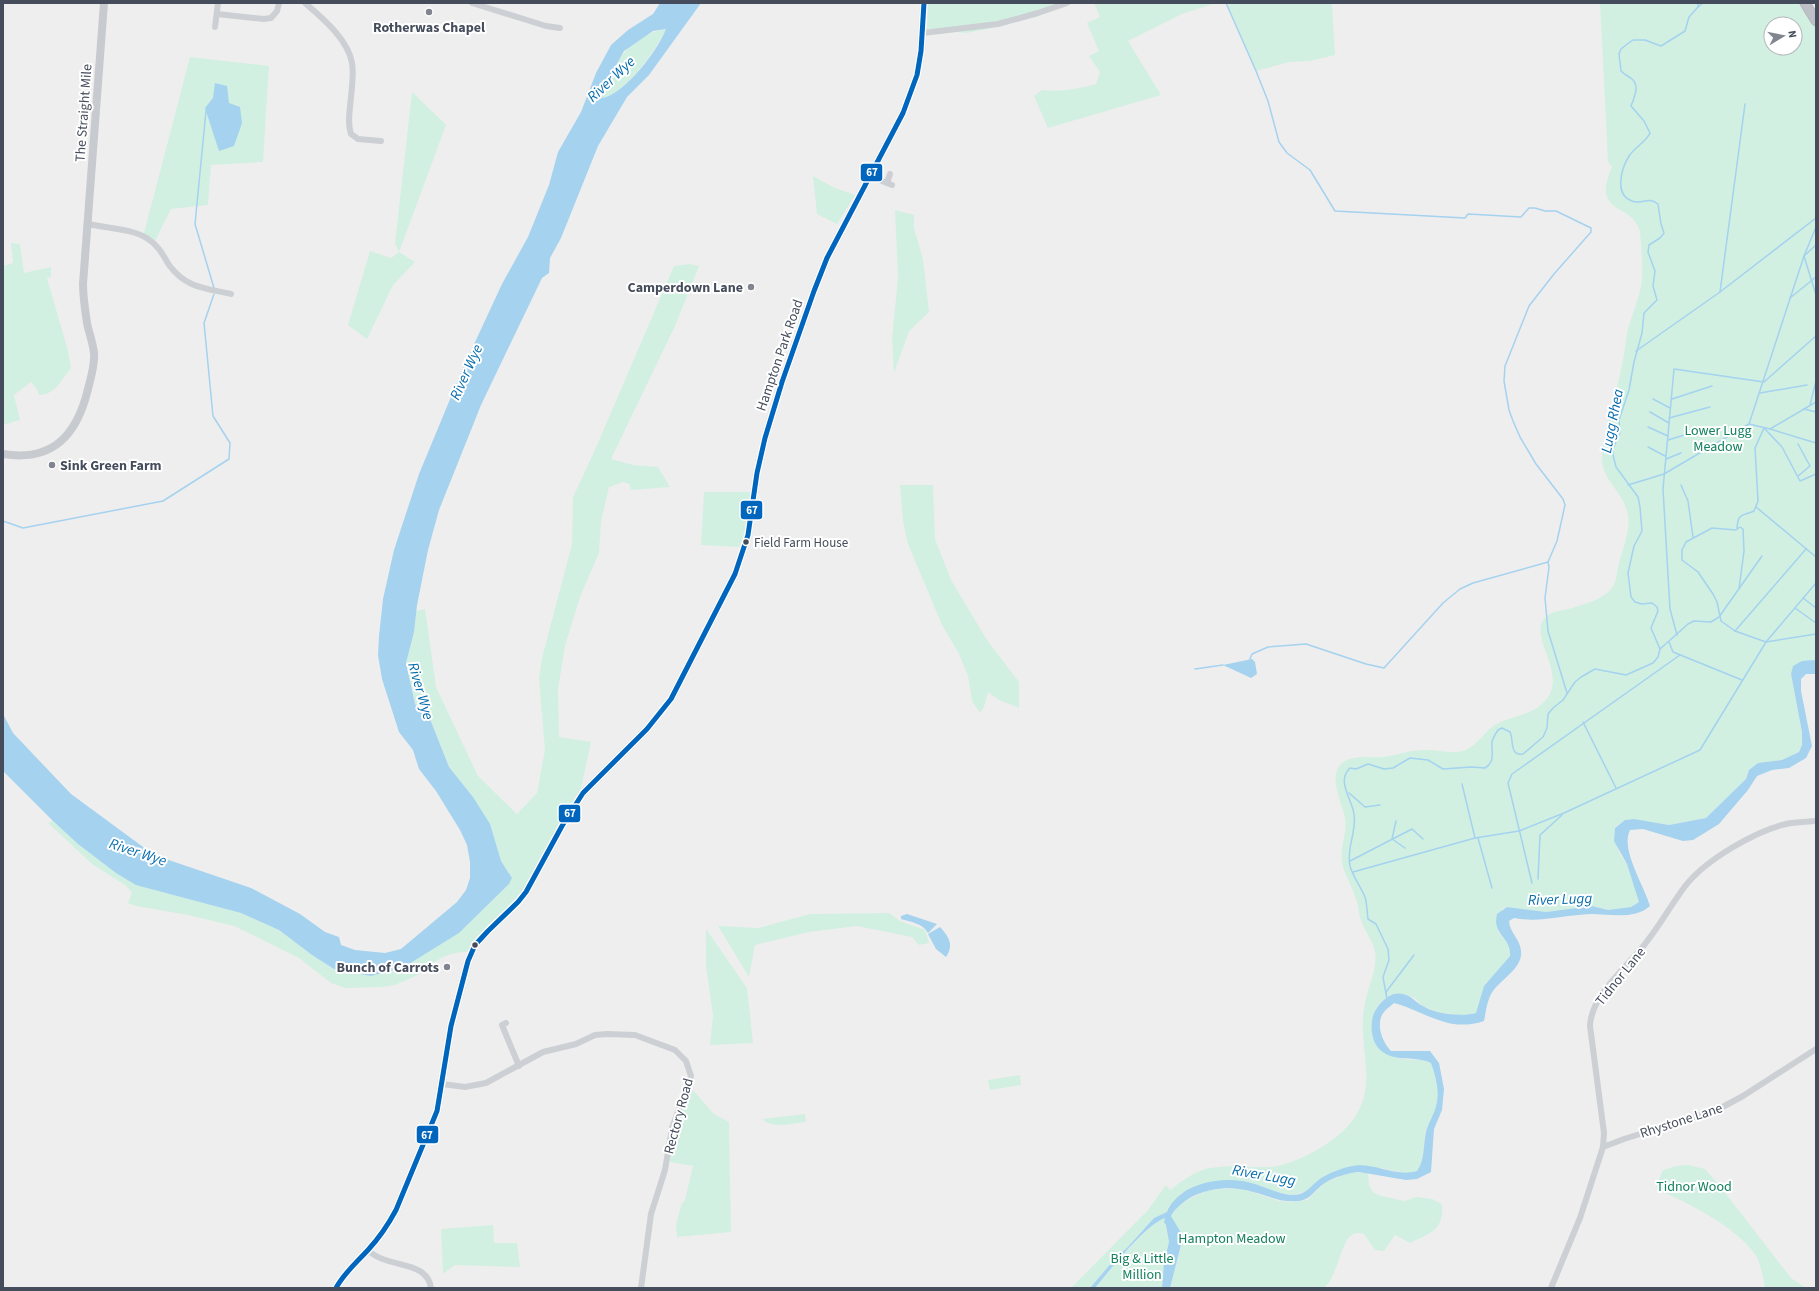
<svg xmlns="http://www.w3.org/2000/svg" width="1819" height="1291" viewBox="0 0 1819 1291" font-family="'Source Sans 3',sans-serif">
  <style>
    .green { fill: #d1f0e2; fill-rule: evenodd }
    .water { fill: #a4d2ef; fill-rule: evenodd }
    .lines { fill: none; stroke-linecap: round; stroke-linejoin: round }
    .stream { stroke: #a4d2ef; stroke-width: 1.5 }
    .highway-casing { stroke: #b3b6be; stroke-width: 11 }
    .minor { stroke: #cccfd3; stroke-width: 6 }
    .major { stroke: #c7cacf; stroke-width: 8 }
    .highway { stroke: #bdc0c7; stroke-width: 9 }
    .bus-1-casing { stroke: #fff; stroke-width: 8 }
    .bus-1 { stroke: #0065bd; stroke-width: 5 }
    .poi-dot { fill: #80858f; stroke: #fff; stroke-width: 1.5 }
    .bus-dot { fill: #454d5c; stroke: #fff; stroke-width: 1.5 }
    .labels { text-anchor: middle; stroke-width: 4; stroke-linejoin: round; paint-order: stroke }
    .bus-label { font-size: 13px; fill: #454d5c; stroke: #fff; text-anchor: start }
    .poi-label { font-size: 14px; font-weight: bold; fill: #454d5c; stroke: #fff; text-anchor: end }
    .street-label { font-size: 14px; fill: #454d5c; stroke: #fff }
    .park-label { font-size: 14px; fill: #13805d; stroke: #fff }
    .water-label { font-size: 15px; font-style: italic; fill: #066cae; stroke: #fff }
    .line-badge { stroke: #fff; stroke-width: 1.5 }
    .badge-label { font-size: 11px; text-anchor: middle; font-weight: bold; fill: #fff }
  </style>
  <rect width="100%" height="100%" fill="#efeeee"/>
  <g class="green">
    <path d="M928 3H1074L1039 15 987 29 967 33 956 32 927 35Z"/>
    <path d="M1094 3H1216L1182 14 1128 41 1161 95 1048 128 1034 96 1042 90C1060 92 1078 89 1096 84L1100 72 1089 56 1099 51 1087 23 1100 17Z"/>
    <path d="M1226 3H1332L1335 55 1310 61 1289 62 1256 71Z"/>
    <path d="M1600 3H1801L1816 27V661L1814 660 1791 674 1802 732V745L1799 752 1782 760 1758 763 1749 770 1746 779 1706 818 1669 825 1634 819 1625 820 1615 827 1619 852 1627 864 1640 901 1631 907 1608 910 1592 906 1546 912 1507 907 1502 909 1498 932 1508 943 1510 956 1484 986 1476 1013C1461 1017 1442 1014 1427 1008 1421 1006 1418 1000 1413 997 1410 996 1406 996 1403 996 1391 995 1378 999 1375 1013 1372 1024 1370 1032 1375 1043L1401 1059 1424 1060 1431 1063C1436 1077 1440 1091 1436 1106 1434 1115 1428 1123 1426 1132 1423 1146 1425 1160 1417 1171L1408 1174 1381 1168 1340 1170 1314 1185 1308 1191 1292 1195 1273 1191 1254 1184 1182 1193 1168 1207 1167 1212 1154 1218 1126 1249 1119 1254 1090 1288H1071L1148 1210 1166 1185 1170 1190C1179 1183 1189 1175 1200 1171 1222 1163 1247 1168 1270 1167 1294 1165 1328 1146 1345 1129 1383 1090 1357 1052 1364 1008 1366 990 1378 970 1375 952 1373 940 1364 931 1361 920 1358 914 1359 906 1356 899 1353 888 1346 878 1343 867 1338 847 1348 834 1345 818 1342 803 1328 777 1341 764 1354 752 1374 760 1389 756 1400 754 1412 750 1424 750 1438 749 1451 755 1466 750 1477 745 1483 734 1492 727 1506 717 1524 717 1538 707 1577 680 1524 637 1546 617 1551 611 1565 610 1572 608 1587 603 1607 599 1614 584 1617 578 1617 570 1619 563 1622 552 1626 541 1628 529 1633 495 1601 484 1602 458 1602 440 1609 421 1613 403 1617 387 1621 371 1624 354 1625 347 1626 340 1627 333 1631 317 1638 302 1641 286 1643 272 1642 257 1641 243 1640 238 1641 234 1639 229 1630 202 1591 215 1612 167L1608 162ZM1771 24H1795V48H1771Z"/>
    <path d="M667 29C654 51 627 93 602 98 612 65 629 34 667 29Z"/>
    <path d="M190 57 269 66 263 162 211 165 208 205 171 209 155 241 144 233Z"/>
    <path d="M412 92 446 125 399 252 415 262 393 285 367 339 348 325 370 251 391 258 399 252 395 243Z"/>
    <path d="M813 176 835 188 855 195 837 224 817 214Z"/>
    <path d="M895 210 914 215V228L923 259 929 312 909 331 894 373 892 339 898 277Z"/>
    <path d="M11 243 20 244 24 273 51 267V277L47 278 68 351 71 368C62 379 54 396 39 395L37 389 31 382 14 395 20 420 3 425V266L13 263Z"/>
    <path d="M689 264 699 266 675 326 611 459 633 465 658 467 670 487 631 490 629 484 623 482 609 487 601 522 599 553 580 597 565 646 558 689 559 737 591 742 581 788 524 889 512 906 466 952C448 951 433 963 419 972L420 974 395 985 382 987 345 988 331 983 299 958 234 926 188 915 136 906 128 903 132 892 125 885 92 864 48 823 53 821 78 844 116 873 136 884 241 913 279 930 312 955 334 969 371 976 403 967 459 933 509 884 512 878 501 861 473 797 449 767 430 719 424 715 415 704 406 663 414 632 416 611 425 609 436 687 478 776 517 814 537 793 545 750 539 678 542 658 572 544 573 497 594 452 674 266Z"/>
    <path d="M900 485H933L935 539 951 580 987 640 1019 682V708L999 700 988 692 984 707 980 713 972 701 968 676 959 654 942 625 908 544 903 521Z"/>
    <path d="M704 492H752L741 547 701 545Z"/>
    <path d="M889 913 900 921 925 930 929 943 919 945 912 937 857 926 809 932 755 945 749 977 718 926 758 928 810 914Z"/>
    <path d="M706 929 747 988 753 1043 710 1045 713 1015 706 967Z"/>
    <path d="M1020 1075 1021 1085 990 1090 988 1080Z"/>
    <path d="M692 1089 714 1114 729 1122 731 1232 677 1237 676 1226 681 1205 685 1200 693 1166 670 1162C671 1137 680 1115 687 1091Z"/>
    <path d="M805 1114 806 1122C791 1123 774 1130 762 1119Z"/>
    <path d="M1688 1165 1705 1169 1720 1186 1791 1278 1806 1288H1765C1763 1278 1761 1264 1756 1256 1737 1227 1688 1203 1657 1189L1656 1186 1663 1170 1676 1166Z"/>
    <path d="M1351 1172 1368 1173 1369 1185 1373 1192 1378 1195 1404 1201 1417 1197 1432 1199 1442 1204C1444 1230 1431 1233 1410 1243L1395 1235 1384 1251 1375 1250 1364 1234C1360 1233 1356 1232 1352 1235 1340 1243 1338 1276 1324 1288H1170L1182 1241 1171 1216 1179 1205 1193 1197 1206 1191 1221 1189H1243L1279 1201 1290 1202 1307 1200 1325 1183Z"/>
    <path d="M1165 1218 1169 1242 1164 1263 1162 1288H1095C1109 1271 1146 1225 1165 1218Z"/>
    <path d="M493 1225 494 1243H517L520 1267 455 1265 443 1274 441 1229Z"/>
  </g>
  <g class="water">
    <path d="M660 3H701L649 75 627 97 598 146 561 238 550 258 549 273 542 278 481 405 439 510 428 550 417 605 414 632 406 663 415 704 424 715 430 719 449 767 473 797 490 824 501 861 512 878 509 884 459 933 404 967 371 976 334 969 312 955 279 930 241 913 136 885 116 873 78 844 53 821 3 771V714L13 733 71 794 154 855 251 888 300 914 325 932 339 937 341 945 355 950 385 953 401 949 457 902 466 890 470 878V862L467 845 460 830 436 791 419 769 413 750 399 732 382 679 378 655 379 636 383 599 394 550 419 474 463 368 502 284 528 237 549 185 558 152 581 112 596 73 611 45 628 30 653 14ZM666 29C659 49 624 95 602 98L607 82 624 51 653 31Z"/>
    <path d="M215 83 227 86 229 103 240 107 242 123 234 146 219 151 205 108 213 98Z"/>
    <path d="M1252 659 1255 662 1257 674 1251 678 1223 665Z"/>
    <path d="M1814 660 1816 661V674H1806L1801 679V691L1812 746 1806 758 1789 768 1772 770 1757 776 1748 790 1719 824 1693 840 1683 841 1643 829 1630 830C1620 849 1644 885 1650 906 1634 920 1610 914 1591 914 1564 915 1540 923 1514 918L1509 921C1510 934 1520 938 1521 951 1523 968 1501 979 1493 991 1487 999 1486 1012 1484 1021 1448 1033 1427 1012 1394 1003 1391 1006 1386 1009 1384 1012 1375 1023 1382 1042 1391 1051H1430L1439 1063 1444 1089 1442 1110 1434 1129 1431 1172 1417 1179 1406 1180 1359 1172C1350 1172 1332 1178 1325 1183 1314 1190 1311 1200 1298 1201 1281 1203 1269 1196 1253 1192 1225 1183 1187 1190 1171 1216L1180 1231 1182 1241 1170 1288H1162L1164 1263 1169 1242 1166 1225 1164 1222 1165 1218C1145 1225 1109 1271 1095 1288H1090L1119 1254 1126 1249 1154 1218 1167 1212C1169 1204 1179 1195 1187 1190 1207 1179 1233 1177 1255 1184 1267 1188 1279 1194 1292 1195 1308 1195 1311 1184 1323 1177 1330 1173 1340 1169 1348 1167 1372 1160 1394 1178 1417 1171 1425 1160 1423 1146 1426 1132 1428 1123 1434 1115 1436 1106 1440 1092 1436 1077 1431 1063 1413 1054 1390 1065 1376 1045 1372 1038 1371 1030 1372 1021 1373 1009 1388 990 1403 994 1412 996 1415 1002 1423 1006 1435 1014 1462 1017 1476 1013L1484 986 1510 956C1511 936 1492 936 1497 914L1507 907 1546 912 1592 906 1608 910 1631 907 1639 902 1627 864 1614 841 1615 828 1625 820 1634 819 1669 825 1706 818 1746 779 1749 770 1758 763 1782 760 1799 752 1802 745V732L1791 674 1793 666 1802 661Z"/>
    <path d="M907 914 937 924 928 933C923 923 910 922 901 919V916Z"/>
    <path d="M940 927C949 937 954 945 946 957L936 949 928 934Z"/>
  </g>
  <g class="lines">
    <g class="stream">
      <path d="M1226 3 1256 71 1268 101 1279 142 1287 153 1310 170 1335 211 1465 218 1468 214 1521 217 1529 208H1535L1545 211H1556L1591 228V232L1554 274 1529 306 1505 366 1504 381 1509 410 1513 421 1520 437 1536 464 1563 499 1565 505 1557 541 1548 562 1549 567 1545 598 1548 631 1567 693"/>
      <path d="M1698 7 1703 3"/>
      <path d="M206 111 195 224 214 288"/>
      <path d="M1816 227 1804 256 1816 295"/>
      <path d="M1811 281 1816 277"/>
      <path d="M1720 292 1745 104"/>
      <path d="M1790 298 1811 281"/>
      <path d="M1636 351 1720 292 1816 218"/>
      <path d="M1760 393 1807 385"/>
      <path d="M1653 399 1670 408"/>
      <path d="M1672 399 1712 386"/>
      <path d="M1810 405 1816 381"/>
      <path d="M1804 409 1816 412"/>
      <path d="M1650 412 1669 423"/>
      <path d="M1669 418 1710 407"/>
      <path d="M1749 424 1804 256 1816 245"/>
      <path d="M1648 427 1668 436"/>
      <path d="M1764 428 1782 447 1800 481 1816 474"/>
      <path d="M1770 429 1816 443"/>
      <path d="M1668 440 1704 429"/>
      <path d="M1648 447 1665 456"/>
      <path d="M1666 459 1681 453"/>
      <path d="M1798 476 1810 466 1798 444"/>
      <path d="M1628 485 1664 474 1749 424 1770 429 1816 402"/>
      <path d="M1681 485 1688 501 1693 537"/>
      <path d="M1756 507 1816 557"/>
      <path d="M3 521 23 528 163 501 229 459 230 443 213 416 204 323 214 294"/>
      <path d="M1737 528C1738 513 1742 516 1754 511L1758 501 1755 448 1764 428"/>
      <path d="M1739 589 1744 551 1743 529 1740 527 1736 530 1712 528 1686 542 1682 550V560L1698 572 1713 594 1717 602 1721 621 1735 631 1766 642 1816 583"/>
      <path d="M1803 598 1816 608"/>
      <path d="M1795 608 1816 623"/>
      <path d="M1735 631 1806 549"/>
      <path d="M1677 635 1670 609 1663 489 1674 369 1764 382 1816 336"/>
      <path d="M1669 642 1673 652 1742 680"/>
      <path d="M1660 649 1688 624 1694 621 1711 622 1719 617 1762 556"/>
      <path d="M1250 659 1252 654 1268 647 1306 644 1366 664 1384 668 1443 603 1460 589 1473 583 1548 562"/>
      <path d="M1195 669 1223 665"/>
      <path d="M1583 722 1616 788"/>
      <path d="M1462 784 1475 838"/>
      <path d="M1349 793 1365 807 1380 805"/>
      <path d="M1396 821 1392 839 1405 848"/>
      <path d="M1478 838 1492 888"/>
      <path d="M1350 861 1412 829 1423 839"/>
      <path d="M1353 872 1475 838 1519 831 1564 813 1700 750 1766 642 1816 634"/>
      <path d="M1538 879 1540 835 1562 815"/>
      <path d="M1532 883 1508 783 1512 774 1680 655"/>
      <path d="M1386 992 1414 955"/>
      <path d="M1387 999 1383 977 1389 960 1388 949 1376 924 1368 919C1367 911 1367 904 1365 897 1361 887 1353 877 1350 866 1346 848 1357 832 1354 814 1352 799 1336 781 1350 768L1356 769 1368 764 1384 769 1393 768 1410 758 1428 760 1443 769 1471 767 1485 768C1496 761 1491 752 1492 742 1493 738 1496 733 1498 730L1502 728 1510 732C1514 740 1509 756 1523 754L1543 737 1547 728 1548 714 1553 708 1563 700 1575 682 1581 677 1595 669 1626 675 1653 663 1658 657 1660 649 1651 628 1658 611 1657 607 1652 603 1642 604 1635 602 1631 597 1628 573 1634 546 1642 531 1640 507 1638 497 1616 467 1613 455V449L1620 432 1619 420 1629 390 1634 362 1642 333 1644 313 1657 300 1653 286 1655 271 1648 252 1649 245 1660 238 1664 233 1661 224 1658 204C1647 196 1643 205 1632 201 1614 195 1621 169 1629 156 1635 147 1646 142 1650 133L1644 121 1631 106C1634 98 1640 86 1632 79 1628 76 1625 75 1621 71L1619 54 1621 49 1630 42 1633 40H1645L1661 46 1685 31 1689 17 1698 7V3"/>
    </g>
    <defs>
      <path id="highway" d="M1805 3 1816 21"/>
    </defs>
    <use href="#highway" class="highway-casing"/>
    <g class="minor">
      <path d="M305 3C322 18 348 39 352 63 354 74 352 86 351 97 350 109 347 122 351 134L358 139 381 141"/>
      <path d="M472 3 546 26 560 28"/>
      <path d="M217 14 264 19 271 18 277 11 279 3"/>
      <path d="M215 27 218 3"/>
      <path d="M923 33 998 24 1038 13 1067 3"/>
      <path d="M870 176 892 185"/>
      <path d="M887 183 890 174"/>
      <path d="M88 224C106 228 134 229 148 239 158 245 163 255 169 265 186 288 205 288 231 294"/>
      <path d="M506 1023 502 1025 519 1066"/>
      <path d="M442 1084 465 1087 486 1083 543 1052 576 1044 595 1035 607 1034 635 1035 675 1050 686 1061 691 1076 672 1128 665 1170 651 1214 641 1288"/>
      <path d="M1603 1147 1624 1139 1717 1110 1743 1096 1816 1049"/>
      <path d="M368 1250C386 1269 427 1259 431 1288"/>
      <path d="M1551 1288 1580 1218 1603 1147 1604 1133 1590 1026C1591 997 1623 970 1641 949 1658 929 1670 906 1686 885 1706 860 1755 831 1786 824 1796 822 1806 822 1816 821"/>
    </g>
    <g class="major">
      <path d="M3 454C53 462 77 435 88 389 91 377 95 365 94 353 93 343 89 333 87 323 85 310 83 297 83 284L104 3"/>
      <path d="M336 1288C344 1273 356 1263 368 1250 379 1238 388 1225 396 1210L437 1111 451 1026 468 961 475 945 488 931 518 902 526 892 562 826 583 793 647 729 671 699 735 574 748 535 757 473 765 438 782 382 814 291 827 258 903 113 917 75 921 51 924 3"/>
    </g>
    <use href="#highway" class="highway"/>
    <defs>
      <path id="bus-1" d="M336 1288C344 1273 356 1263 368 1250 379 1238 388 1225 396 1210L437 1111 451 1026 468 961 475 945 488 931 518 902 526 892 562 826 583 793 647 729 671 699 735 574 748 535 757 473 765 438 782 382 814 291 827 258 903 113 917 75 921 51 924 3"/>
    </defs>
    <use href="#bus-1" class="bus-1-casing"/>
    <use href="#bus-1" class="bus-1"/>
  </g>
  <g class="poi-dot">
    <circle cx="429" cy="12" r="4"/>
    <circle cx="751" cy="287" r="4"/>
    <circle cx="52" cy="465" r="4"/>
    <circle cx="447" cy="967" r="4"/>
  </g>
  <g class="bus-dot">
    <circle cx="746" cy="542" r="3.5"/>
    <circle cx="475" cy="945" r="3.5"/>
  </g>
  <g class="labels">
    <g class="bus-label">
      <text x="754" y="547">Field Farm House</text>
    </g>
    <g class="poi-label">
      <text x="429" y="32" text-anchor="middle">Rotherwas Chapel</text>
      <text x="743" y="292">Camperdown Lane</text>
      <text x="60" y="470" text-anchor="start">Sink Green Farm</text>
      <text x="439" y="972">Bunch of Carrots</text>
    </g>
    <g class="street-label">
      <text transform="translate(83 113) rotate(-86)" y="5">The Straight Mile</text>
      <text transform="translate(779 355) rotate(-71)" y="5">Hampton Park Road</text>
      <text transform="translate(1620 976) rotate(-51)" y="5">Tidnor Lane</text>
      <text transform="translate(678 1116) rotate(-75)" y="5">Rectory Road</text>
      <text transform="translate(1681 1120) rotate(-18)" y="5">Rhystone Lane</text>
    </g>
    <g class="park-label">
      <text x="1718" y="435">Lower Lugg<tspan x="1718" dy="16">Meadow</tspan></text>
      <text x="1694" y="1191">Tidnor Wood</text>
      <text x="1232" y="1243">Hampton Meadow</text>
      <text x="1142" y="1263">Big &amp; Little<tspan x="1142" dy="16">Million</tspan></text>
    </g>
    <g class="water-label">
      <text transform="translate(611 79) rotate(-43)" y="5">River Wye</text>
      <text transform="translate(466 372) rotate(-66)" y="5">River Wye</text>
      <text transform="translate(1612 421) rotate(-79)" y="5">Lugg Rhea</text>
      <text transform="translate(421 691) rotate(74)" y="5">River Wye</text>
      <text transform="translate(138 852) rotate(18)" y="5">River Wye</text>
      <text transform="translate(1560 899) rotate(-2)" y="5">River Lugg</text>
      <text transform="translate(1264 1175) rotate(10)" y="5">River Lugg</text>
    </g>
  </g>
  <g class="line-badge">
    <rect x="860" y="163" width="23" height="19" rx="4" fill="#0065bd"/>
    <rect x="740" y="500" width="23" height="20" rx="4" fill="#0065bd"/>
    <rect x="558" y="804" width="23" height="19" rx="4" fill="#0065bd"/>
    <rect x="416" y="1125" width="23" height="19" rx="4" fill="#0065bd"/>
  </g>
  <g class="badge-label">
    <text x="872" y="176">67</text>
    <text x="752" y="514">67</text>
    <text x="570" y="817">67</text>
    <text x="427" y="1139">67</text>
  </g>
  <rect width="1819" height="1291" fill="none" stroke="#454d5c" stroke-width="8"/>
  <g transform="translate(1783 36) rotate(80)"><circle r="19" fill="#ffffff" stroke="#b5b8be"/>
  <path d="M0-3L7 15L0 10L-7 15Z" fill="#80858f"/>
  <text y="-6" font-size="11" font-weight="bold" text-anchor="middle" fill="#454d5c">N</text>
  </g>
</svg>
